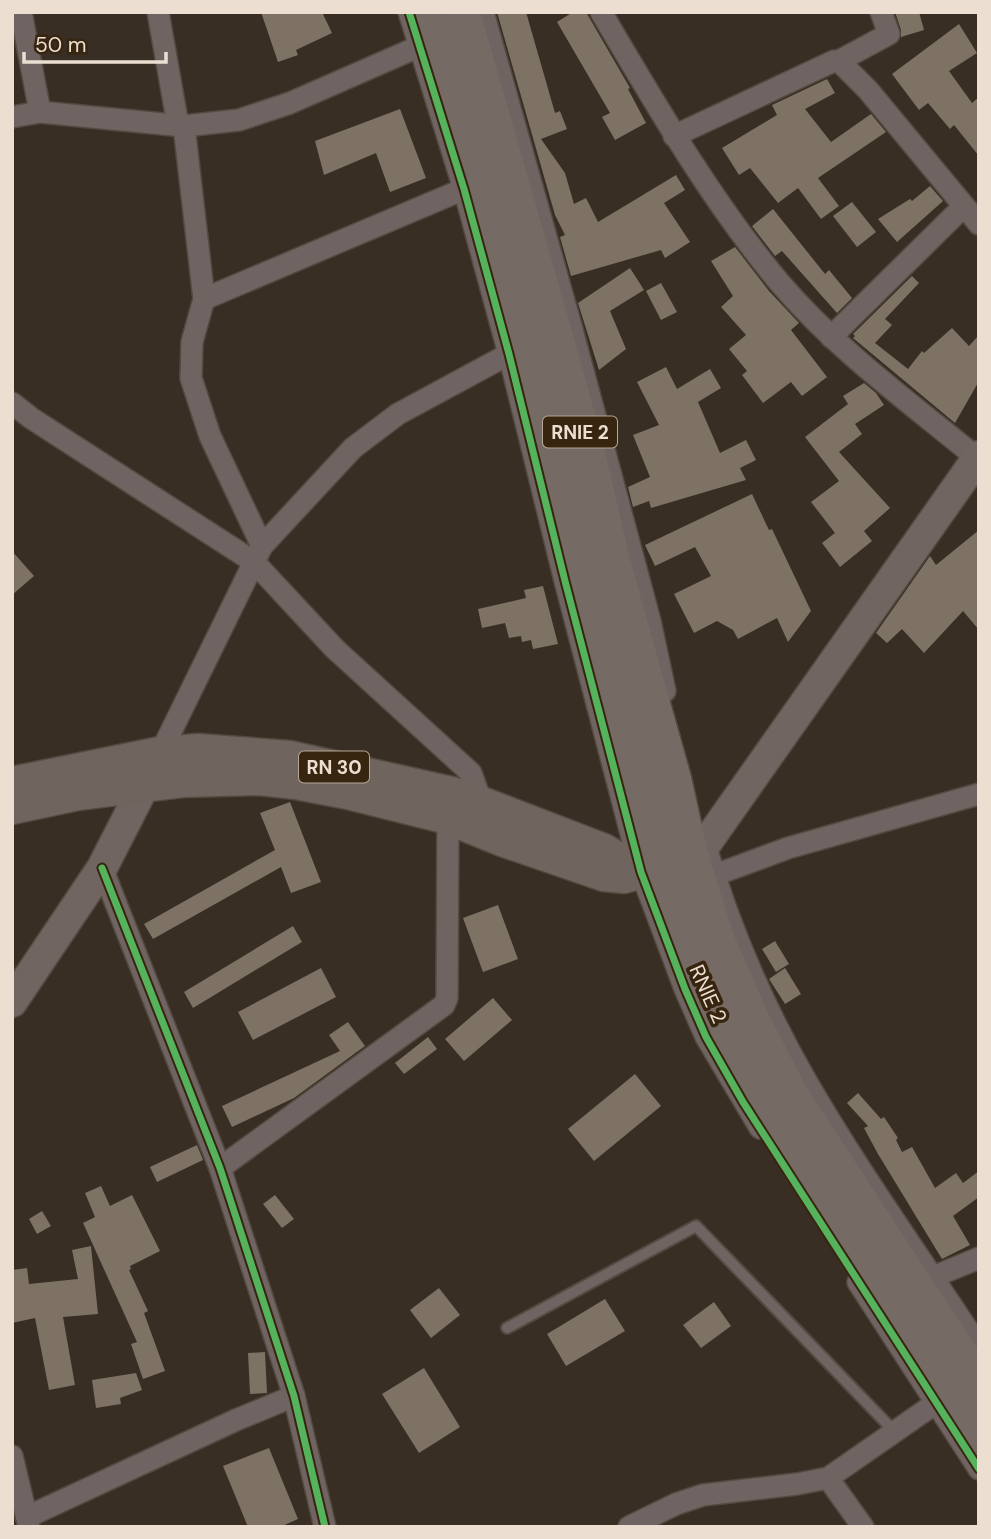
<svg xmlns="http://www.w3.org/2000/svg" width="991" height="1539" viewBox="0 0 991 1539" font-family="'DM Sans',sans-serif">
  <style>
    .building { fill: #7d7263 }
    .lines { fill: none; stroke-linecap: round; stroke-linejoin: round }
    .lane-casing { stroke: #544a41; stroke-width: 14 }
    .street-casing { stroke: #544a41; stroke-width: 24 }
    .secondary-casing { stroke: #544a41; stroke-width: 33 }
    .primary-casing { stroke: #544a41; stroke-width: 35 }
    .highway-casing { stroke: #544a41; stroke-width: 40 }
    .lane { stroke: #6f6461; stroke-width: 10 }
    .street { stroke: #6f6461; stroke-width: 21 }
    .secondary { stroke: #716562; stroke-width: 30 }
    .primary { stroke: #70645e; stroke-width: 32 }
    .highway { stroke: #756a64; stroke-width: 37 }
    .cycleway-casing { stroke: #38250f; stroke-width: 11 }
    .cycleway { stroke: #56b35d; stroke-width: 7 }
    .labels { text-anchor: middle; stroke-width: 7; stroke-linejoin: round; paint-order: stroke }
    .shield { fill: #38250f; stroke: #b6a798; stroke-width: 2 }
    .shield-label { font-size: 19px; font-weight: bold; fill: #ecdfd2 }
    .street-label { font-size: 21px; fill: #ecdfd2; stroke: #38250f }
  </style>
  <rect width="100%" height="100%" fill="#392e23"/>
  <g class="building">
    <path d="M261 12H322L332 33 296 50 298 55 278 62Z"/>
    <path d="M497 12H526L555 113 560 111 567 129 541 139 565 173 574 204 586 198 598 222 676 175 685 190 664 203 690 242 665 258 661 250 571 276 560 237 565 235 555 215Z"/>
    <path d="M573 12H586L630 88 628 89 646 123 615 140 602 117 610 113 557 22Z"/>
    <path d="M895 12H919L924 30 901 37V30Z"/>
    <path d="M959 24 977 53 949 71 972 103 979 97V156L954 125 950 129 928 103 919 110 892 74Z"/>
    <path d="M827 79 835 93 805 109 831 142 871 114 886 132 818 178 839 206 821 219 798 188 778 203 750 168 739 175 722 148 777 115 772 105Z"/>
    <path d="M400 109 426 178 390 192 376 153 324 175 315 141Z"/>
    <path d="M930 186 943 201 897 242 878 219 910 199 912 201Z"/>
    <path d="M852 202 876 232 857 247 833 216Z"/>
    <path d="M773 209 825 274 829 270 852 298 837 313 782 251 775 256 752 226Z"/>
    <path d="M735 247 769 291 799 323 791 330 827 377 802 396 791 382 763 403 742 375 747 371 729 349 746 335 721 307 733 296 711 261Z"/>
    <path d="M630 268 644 290 610 311 626 349 599 370 578 303Z"/>
    <path d="M912 276 919 283 885 319 892 325 875 343 908 369 922 351 924 353 952 328 969 346 979 335V381L955 423 853 338 855 336 853 334Z"/>
    <path d="M661 283 677 312 661 320 646 291Z"/>
    <path d="M666 367 677 389 710 369 721 388 698 402 720 453 746 440 756 460 740 468 746 480 651 508 649 501 633 507 628 487 650 477 633 435 659 425 637 382Z"/>
    <path d="M864 383 876 393 884 405 855 424 862 434 839 452 890 508 864 531 872 541 840 567 822 543 835 533 811 502 839 481 805 437 848 404 843 396Z"/>
    <path d="M752 494 769 530 772 529 811 611 788 642 777 618 738 639 733 630 717 621 694 633 674 594 711 576 695 547 655 566 645 545Z"/>
    <path d="M979 530V630L963 611 924 653 902 629 887 643 876 633 930 556 936 565Z"/>
    <path d="M12 551 34 576 12 595Z"/>
    <path d="M543 586 558 644 533 649 531 640 522 642 521 636 509 638 505 623 482 628 478 609 526 598 524 590Z"/>
    <path d="M290 802 321 882 291 893 281 867 153 939 144 924 275 850 260 813Z"/>
    <path d="M498 905 518 959 483 972 463 918Z"/>
    <path d="M293 926 302 942 193 1008 184 992Z"/>
    <path d="M775 941 789 964 776 972 762 949Z"/>
    <path d="M321 968 336 997 253 1040 238 1012Z"/>
    <path d="M785 968 801 994 785 1004 769 979Z"/>
    <path d="M493 998 512 1020 464 1061 445 1039Z"/>
    <path d="M348 1022 365 1046 294 1098 232 1127 222 1106 340 1051 329 1035Z"/>
    <path d="M428 1037 437 1049 404 1074 395 1063Z"/>
    <path d="M635 1074 661 1106 594 1161 568 1129Z"/>
    <path d="M858 1093 881 1119 884 1117 898 1138 896 1140 902 1152 912 1147 935 1188 956 1173 963 1183 979 1171V1197L953 1216 970 1245 942 1259 878 1154 864 1128 868 1126 847 1103Z"/>
    <path d="M197 1145 203 1160 157 1182 150 1167Z"/>
    <path d="M101 1186 110 1206 132 1195 160 1251 130 1266 131 1269 129 1270 148 1311 144 1313 165 1371 143 1379 131 1344 137 1342 83 1223 95 1217 85 1193Z"/>
    <path d="M275 1195 294 1219 282 1228 263 1204Z"/>
    <path d="M42 1211 51 1226 37 1234 29 1219Z"/>
    <path d="M91 1246 98 1314 63 1317 75 1385 49 1390 35 1318 12 1323V1270L27 1268 29 1284 78 1279 72 1250Z"/>
    <path d="M439 1288 460 1315 431 1338 410 1310Z"/>
    <path d="M605 1299 625 1331 566 1366 547 1334Z"/>
    <path d="M714 1302 731 1326 701 1348 683 1325Z"/>
    <path d="M265 1352 267 1393 250 1394 248 1353Z"/>
    <path d="M424 1368 460 1427 419 1453 382 1394Z"/>
    <path d="M136 1373 142 1390 120 1398 121 1404 96 1408 92 1380Z"/>
    <path d="M269 1448 298 1519 280 1527H248L223 1466Z"/>
  </g>
  <g class="lines">
    <defs>
      <path id="lane" d="M507 1328 696 1226 894 1431"/>
      <g id="street">
        <path d="M21 12 40 112"/>
        <path d="M158 12 178 125"/>
        <path d="M409 12 464 189 509 354 565 581 641 872 685 989 706 1037 760 1128"/>
        <path d="M483 12 571 326 650 621 665 691"/>
        <path d="M601 12C656 105 710 199 779 282 836 349 909 402 977 458L979 463"/>
        <path d="M839 61 889 34 881 12"/>
        <path d="M12 117 40 112 184 126 239 120 290 103 420 46"/>
        <path d="M184 126 204 299 192 342 191 378 210 436 262 546"/>
        <path d="M674 136 834 61H839L868 90 979 224"/>
        <path d="M204 299 464 189"/>
        <path d="M831 337 963 207"/>
        <path d="M12 403 31 418 254 562 335 649 471 773 482 804"/>
        <path d="M156 762 262 546 353 448 398 414 509 354"/>
        <path d="M702 834C726 919 761 1002 805 1079 858 1171 921 1258 979 1347"/>
        <path d="M102 868 220 1168 294 1396 325 1527"/>
        <path d="M715 875 788 848 979 794"/>
        <path d="M220 1168 444 1005 447 998 448 818"/>
        <path d="M933 1277 979 1258"/>
        <path d="M858 1282 979 1469"/>
        <path d="M12 1456 29 1527"/>
        <path d="M828 1478 863 1527"/>
        <path d="M27 1517 236 1420 294 1396"/>
        <path d="M629 1527 676 1504 703 1495 797 1484 828 1478 936 1403"/>
      </g>
      <g id="secondary">
        <path d="M689 854 705 845 979 456"/>
        <path d="M12 1002 102 868 144 786"/>
      </g>
      <g id="primary">
        <path d="M12 783 160 753 198 750 290 757 461 795 604 850 641 872"/>
        <path d="M12 808 78 794 183 781 260 779 296 783 348 793 448 818 502 840 604 875 624 877 660 867 680 858"/>
      </g>
      <g id="highway">
        <path d="M432 12 487 201 537 383 660 867C701 1006 771 1118 850 1238 893 1303 936 1368 979 1433"/>
        <path d="M461 12 550 321 585 447 613 567 673 781 689 854 716 940 749 1016 790 1096 979 1385"/>
      </g>
    </defs>
    <use href="#lane" class="lane-casing"/>
    <use href="#street" class="street-casing"/>
    <use href="#secondary" class="secondary-casing"/>
    <use href="#primary" class="primary-casing"/>
    <use href="#highway" class="highway-casing"/>
    <use href="#lane" class="lane"/>
    <use href="#street" class="street"/>
    <use href="#secondary" class="secondary"/>
    <use href="#primary" class="primary"/>
    <use href="#highway" class="highway"/>
    <defs>
      <g id="cycleway">
        <path d="M409 12 464 189 509 354 565 581 641 872 685 989 706 1037 743 1102 979 1469"/>
        <path d="M102 868 220 1168 294 1396 325 1527"/>
      </g>
    </defs>
    <use href="#cycleway" class="cycleway-casing"/>
    <use href="#cycleway" class="cycleway"/>
  </g>
  <g class="labels">
    <g class="shield">
      <rect x="543" y="416.5" width="74" height="31" rx="5"/>
      <rect x="299" y="751.5" width="70" height="31" rx="5"/>
    </g>
    <g class="shield-label">
      <text x="580" y="439">RNIE 2</text>
      <text x="334" y="774">RN 30</text>
    </g>
    <g class="street-label">
      <text transform="translate(708 994) rotate(66)" y="7">RNIE 2</text>
    </g>
  </g>
  <rect width="991" height="1539" fill="none" stroke="#ecdfd2" stroke-width="28"/>
  <path d="M24 52v10h142v-10" fill="none" stroke="#ecdfd2" stroke-width="3.5"/>
  <text x="35" y="52" font-size="21" fill="#ecdfd2" stroke="#38250f" stroke-width="5" paint-order="stroke">50 m</text>
</svg>
